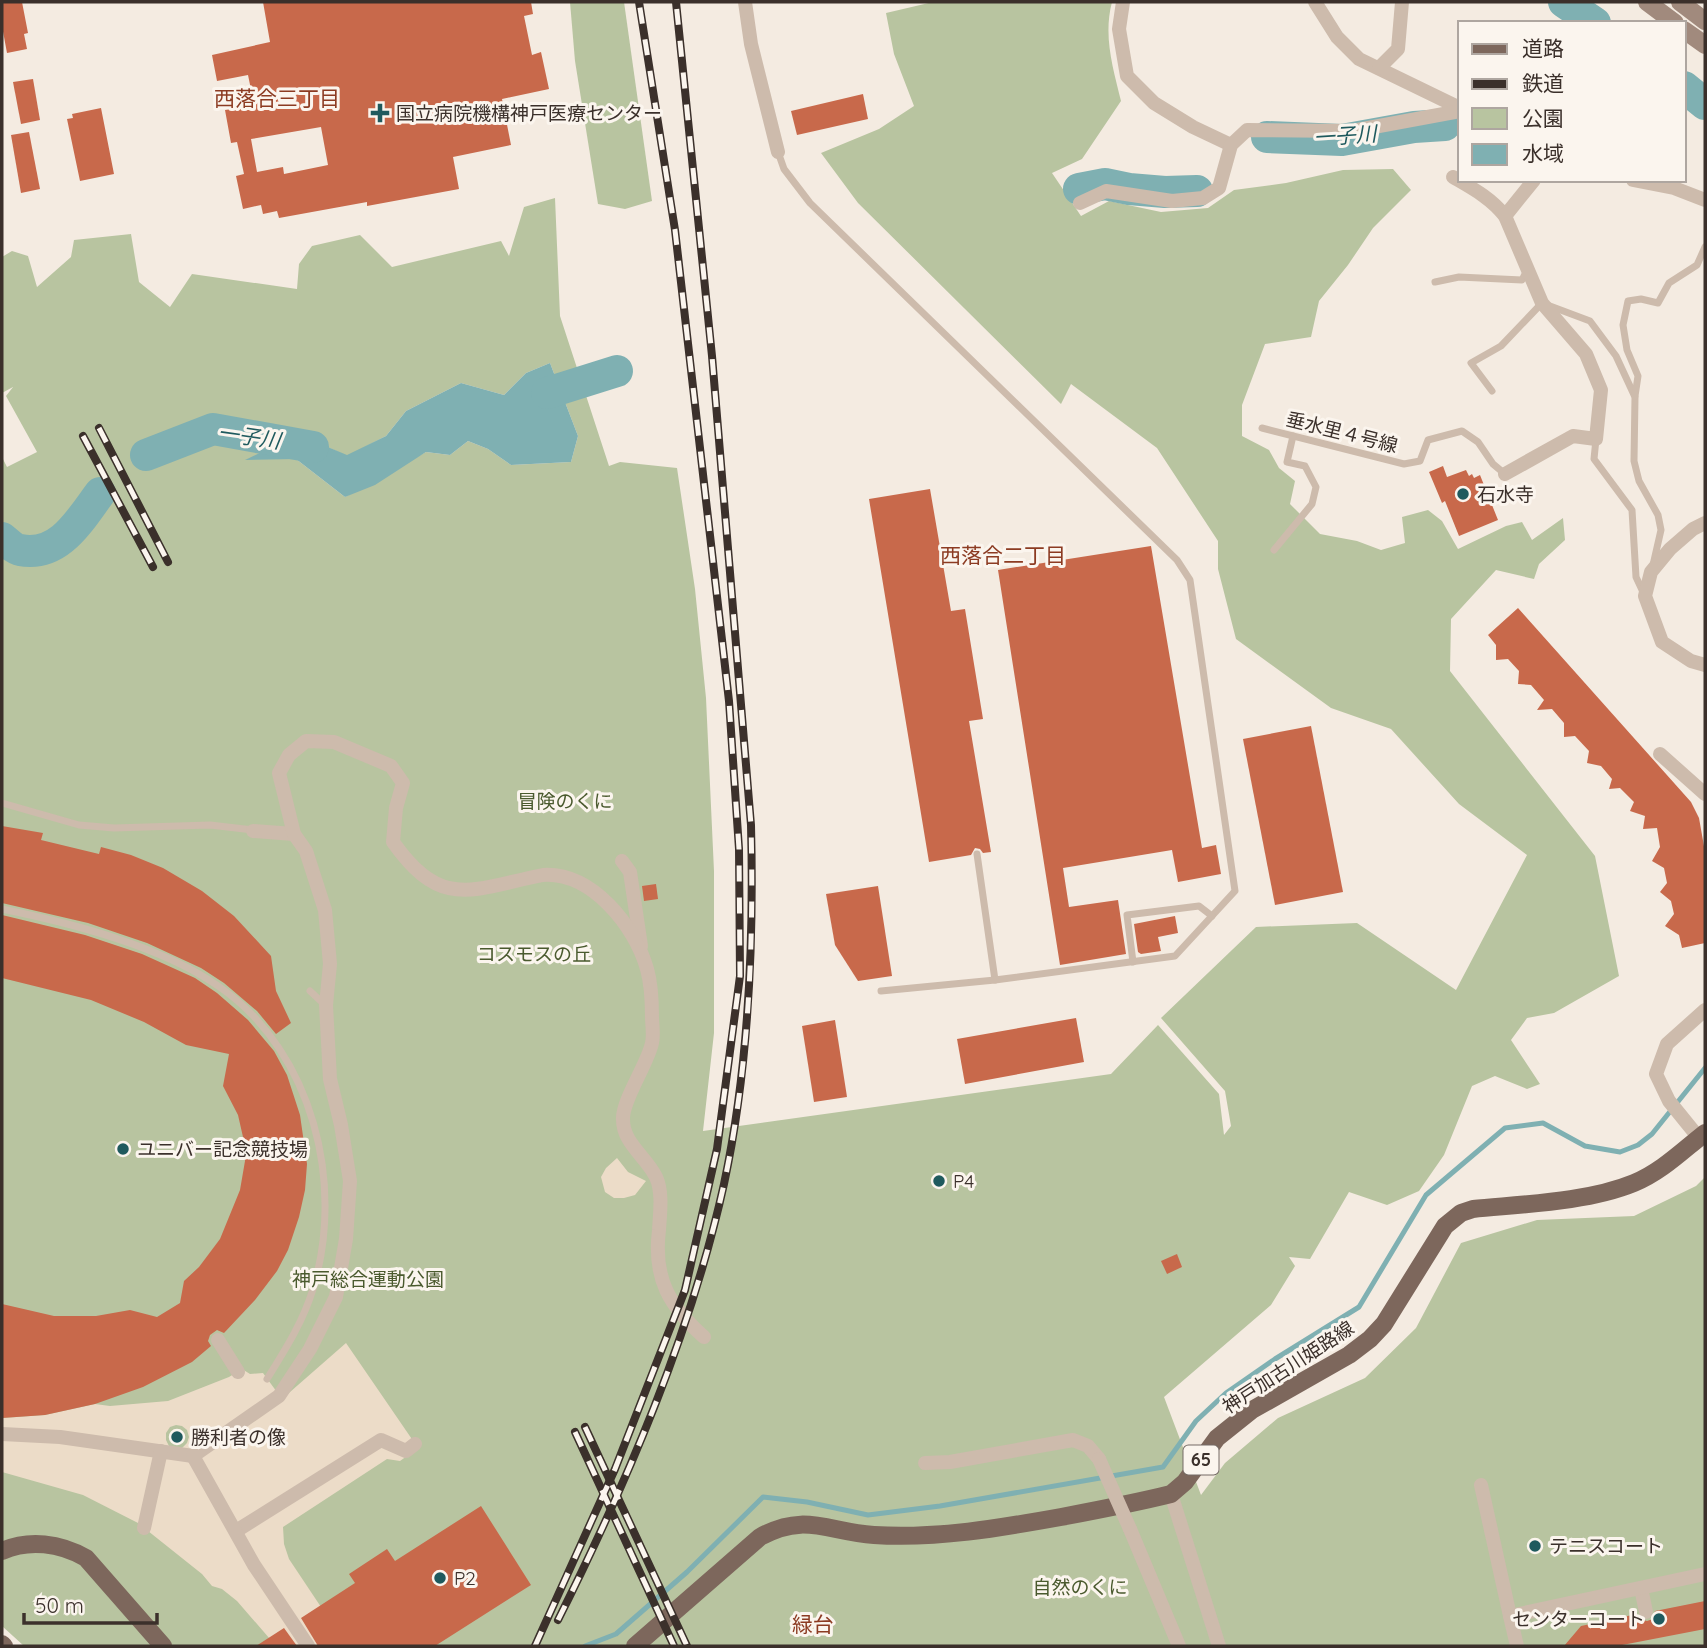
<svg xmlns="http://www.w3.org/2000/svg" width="1707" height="1648" viewBox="0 0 1707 1648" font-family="Quicksand,'Noto Sans JP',sans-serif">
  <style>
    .green { fill: #b8c4a0; fill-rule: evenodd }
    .plaza { fill: #ecdcc8; fill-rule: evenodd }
    .water { fill: #7fb0b2 }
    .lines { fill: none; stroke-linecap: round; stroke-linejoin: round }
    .stream { stroke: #7fb0b2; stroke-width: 5 }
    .river { stroke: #7fb0b2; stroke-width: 32 }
    .building { fill: #c8694b; fill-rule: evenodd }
    .lane { stroke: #cdbbac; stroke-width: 7 }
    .street { stroke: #cdbbac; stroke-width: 14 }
    .secondary { stroke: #a18a7d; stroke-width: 18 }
    .primary { stroke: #7d675c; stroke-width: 18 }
    .rail-casing { stroke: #3b302b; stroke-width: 8 }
    .rail { stroke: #fbf5ee; stroke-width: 5; stroke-dasharray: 16; stroke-linecap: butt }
    .street-bridge { stroke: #cdbbac; stroke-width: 14 }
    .poi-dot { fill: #1f5a5e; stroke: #fbf5ee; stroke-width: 2.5 }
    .labels { text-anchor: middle; stroke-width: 6; stroke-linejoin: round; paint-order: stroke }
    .shield { fill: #fbf5ee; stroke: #756b66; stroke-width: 2 }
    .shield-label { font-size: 18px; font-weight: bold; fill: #3b302b }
    .poi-label { font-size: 19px; fill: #3b302b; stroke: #fbf5ee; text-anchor: start }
    .street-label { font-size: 19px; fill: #3b302b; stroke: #fbf5ee }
    .park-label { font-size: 19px; fill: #4a5a2e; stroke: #fbf5ee }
    .neighbourhood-label { font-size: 21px; fill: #8c3b22; stroke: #fbf5ee }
    .water-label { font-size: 21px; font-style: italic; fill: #1f5a5e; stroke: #fbf5ee }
  </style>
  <rect width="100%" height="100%" fill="#f4ebe1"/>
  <g class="green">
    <path d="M570 2H624L652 201 625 209 598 204 575 61Z"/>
    <path d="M933 2H1112C1103 36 1113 68 1121 101L1082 159 1052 173 1081 216 1109 201 1161 212 1208 208 1234 190 1286 183 1343 170 1393 169 1411 190 1373 228 1348 265 1319 301 1311 337 1265 344 1242 405V436L1269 450 1279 468 1295 481 1290 504 1320 534 1357 541 1381 550 1405 543 1402 517 1428 510 1442 521 1458 549 1506 526 1522 522 1532 540 1563 518 1565 540 1539 564 1534 579 1496 570 1451 619 1450 671 1595 856 1619 976 1554 1013 1527 1018 1511 1040 1540 1084 1527 1089 1495 1076 1472 1086 1444 1155 1419 1191 1387 1205 1349 1192 1310 1259 1289 1257 1295 1266 1271 1305 1164 1397 1201 1495 1225 1463 1278 1418 1365 1378 1416 1328 1461 1243 1537 1220 1634 1216 1696 1186 1705 1177V1646H24L2 1626V457L7 467 37 452 6 396 13 387 2 393V257L12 251 28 256 37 287 71 257 74 240 131 234 139 282 170 307 192 274 297 289 299 264 312 246 360 235 392 267 501 241 509 256 524 207 555 198 560 316 609 466 620 462 677 468 695 589 706 698 714 871V1033L703 1131 1111 1074 1158 1025 1219 1094 1224 1135 1231 1126 1225 1091 1161 1018 1256 927 1357 923 1456 990 1527 855 1459 804 1391 729 1331 708 1236 639 1218 569V541L1157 448 1071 384 1061 404 858 203 821 153 879 129 914 106 894 54 886 13ZM550 363 578 436 571 462 511 465 488 449 468 441 450 455 426 452 345 497 296 459 323 445 347 456 386 436 406 411 461 383 504 395 526 373Z"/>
  </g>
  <g class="plaza">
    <path d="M617 1158 628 1172 646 1181 635 1195 624 1198H614L605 1192 601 1177 606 1168Z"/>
    <path d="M346 1343 418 1448 400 1461 387 1459 283 1527 284 1544 289 1559 347 1646H276L237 1601 222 1589 212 1586 202 1574 138 1523 83 1495 2 1472V1418L45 1415 95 1404 110 1406 168 1401 229 1377 242 1369 250 1374 263 1373 282 1399ZM176 1425 182 1426 187 1430 189 1437 187 1443 182 1448 169 1446 166 1440V1433L170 1427Z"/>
  </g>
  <path class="water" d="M550 363 578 436 571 462 511 465 488 449 468 441 450 455 426 452 375 485 345 497 296 459 245 460 291 438 323 445 347 455 386 436 406 411 461 383 504 395 526 373Z"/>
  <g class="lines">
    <path class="stream" d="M585 1646 616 1634 687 1572 763 1497 807 1502 868 1515 940 1506 1163 1467 1196 1421 1226 1393 1275 1359 1359 1307 1426 1195 1505 1128 1543 1123 1585 1146 1620 1152 1638 1145 1652 1134 1705 1068"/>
    <g class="river">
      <path d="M1564 2 1595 23"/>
      <path d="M1684 87 1705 104"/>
      <path d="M1267 137 1342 140 1414 127 1445 125"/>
      <path d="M1079 189 1105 184 1129 189 1165 192 1197 191"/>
      <path d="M547 393 617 371"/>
      <path d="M146 455 213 429 313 447"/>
      <path d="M2 538C7 542 14 549 20 550 59 558 80 520 100 493"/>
    </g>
  </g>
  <g class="building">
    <path d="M2 2H22L28 33 24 34 27 49 7 53 2 26Z"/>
    <path d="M263 2H531L533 14 524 16 532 55 541 52 549 89 502 99 511 145 453 157 459 189 367 206V202L279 218 277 211 263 214 261 205 243 209 236 176 244 174 237 142 231 143 225 110 254 104 248 75 217 81 212 55 270 42ZM321 127 328 165 284 174 283 167 257 172 251 139Z"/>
    <path d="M33 79 40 120 21 124 13 82Z"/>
    <path d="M863 94 868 119 797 135 791 111Z"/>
    <path d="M101 108 114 174 80 181 67 119 73 118 72 114Z"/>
    <path d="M29 132 40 189 21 193 11 135Z"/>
    <path d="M1443 466 1447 477 1466 470 1469 476 1472 474 1474 478 1480 475 1498 520 1459 536 1445 501 1442 503 1429 472Z"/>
    <path d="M930 489 951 611 965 609 983 719 969 721 991 852 983 853 980 849 975 848 971 855 929 862 869 499Z"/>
    <path d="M1151 546 1202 848 1216 845 1221 874 1178 882 1172 850 1063 868 1069 907 1118 900 1126 954 1060 965 998 570Z"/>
    <path d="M1518 608 1691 802 1699 818 1705 852V943L1682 948 1679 935 1665 926 1674 914 1671 901 1660 892 1667 883 1664 868 1652 861 1660 847 1657 828 1643 829 1645 816 1630 811 1634 802 1620 788 1609 789 1612 779 1601 766 1587 763 1589 751 1575 736 1564 737V723L1552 709 1537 710 1544 700 1531 685 1518 684 1519 671 1508 659 1496 660V645L1488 635Z"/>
    <path d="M1311 726 1343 892 1275 905 1243 739Z"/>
    <path d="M2 826 43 833 41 840 99 854 101 847 131 855 163 868 202 891 234 916 271 956 276 991 291 1023 276 1034 257 1011 224 983 201 968 147 943 88 923 2 903Z"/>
    <path d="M656 884 658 899 644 901 642 886Z"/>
    <path d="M878 886 892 976 858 981 835 945 826 894Z"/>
    <path d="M2 915 85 935 142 954 195 978 217 993 248 1020 274 1051 287 1075 300 1115 307 1164 305 1190 299 1217 288 1250 277 1271 255 1300 224 1333 217 1330 210 1335 208 1341 211 1346 192 1362 143 1387 95 1404 45 1415 2 1418V1304L54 1316H96L130 1310 157 1317 180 1303 184 1281 199 1267 220 1239 240 1190 245 1161 243 1137 238 1115 223 1086 229 1054 186 1045 144 1022 91 1000 2 978Z"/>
    <path d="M1175 916 1178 933 1158 937 1161 951 1141 954 1138 952 1134 924Z"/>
    <path d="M1076 1018 1084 1062 965 1084 957 1039Z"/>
    <path d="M835 1020 847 1097 814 1102 802 1026Z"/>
    <path d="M1177 1254 1182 1267 1167 1274 1161 1261Z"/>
    <path d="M481 1506 531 1585 435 1646H318L301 1618 355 1583 349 1574 387 1549 395 1561Z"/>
    <path d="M1705 1601V1629L1617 1646H1564L1581 1626 1637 1614 1639 1619 1647 1621 1653 1619 1655 1611Z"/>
    <path d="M284 1628 297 1646H256Z"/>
  </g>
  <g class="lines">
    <g class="lane">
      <path d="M778 152 784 169 810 203 1177 560 1190 580 1235 891 1175 956 995 980 977 854"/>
      <path d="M1435 282 1459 277 1522 280 1527 270"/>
      <path d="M1492 391 1471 363 1501 346 1542 303 1590 321 1616 356 1635 397 1634 461 1639 481 1658 515 1661 530 1653 565"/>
      <path d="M1635 396 1638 376 1627 350 1623 325 1628 301 1641 299 1658 303 1669 283 1697 265 1705 247"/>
      <path d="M1262 428 1404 464 1420 461 1428 440 1462 431 1478 442 1493 464 1505 474"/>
      <path d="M1596 439 1594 459 1632 510 1636 577 1643 592"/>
      <path d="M1274 550 1312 504 1316 487 1305 466 1287 462 1293 436"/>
      <path d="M2 803 79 825 114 828 210 825 253 830"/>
      <path d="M2 909C71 923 163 946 221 988 313 1053 345 1184 313 1289 303 1322 285 1350 267 1379"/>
      <path d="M1133 962 1127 915 1199 906 1212 916"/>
      <path d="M310 991 325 1005"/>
      <path d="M881 991 995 980"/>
    </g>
    <g class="street">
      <path d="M745 2 751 44 778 152"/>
      <path d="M1123 2 1119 29 1127 76 1154 103 1193 127 1231 145"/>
      <path d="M1315 2 1337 37 1359 59 1460 108"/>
      <path d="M1379 68 1398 49 1402 2"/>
      <path d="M1453 177C1472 188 1491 198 1505 216"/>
      <path d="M1633 180 1674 188 1705 200"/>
      <path d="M1080 203 1106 191 1172 201 1203 198 1219 188 1231 145 1247 130 1352 131 1460 111"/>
      <path d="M1505 474 1573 436 1596 439 1601 390 1586 354 1542 303 1505 216 1534 180"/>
      <path d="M1705 523 1693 529 1670 549 1651 572 1645 596 1662 642 1691 661 1705 665"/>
      <path d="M1660 754 1705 794"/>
      <path d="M253 831 294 834"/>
      <path d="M622 861 630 872 641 946"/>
      <path d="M1699 1138 1669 1101 1656 1074 1667 1044 1705 1010"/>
      <path d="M218 1340 238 1372"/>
      <path d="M2 1434 60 1437 193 1456"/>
      <path d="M925 1463 950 1462 1073 1440 1088 1446 1099 1459"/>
      <path d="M1481 1485 1510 1616"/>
      <path d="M1171 1494 1219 1646"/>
      <path d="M144 1528 161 1451"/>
      <path d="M1130 1529 1179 1646"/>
      <path d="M236 1531 381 1440 406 1451 415 1444"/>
      <path d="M1641 1588 1646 1612"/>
      <path d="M308 1646 254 1565 193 1456 279 1396 310 1349 336 1297 346 1239 350 1181 341 1125 330 1079 326 1005 330 964 325 910 306 851 294 834 279 773 289 755 306 741 334 742 391 766 403 783 396 808 393 842C442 911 472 889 543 875 592 872 635 926 647 969 651 983 652 1002 652 1017 652 1025 654 1035 652 1043 648 1063 623 1099 623 1118 622 1143 646 1156 656 1177 663 1192 660 1213 659 1230 653 1278 669 1306 704 1337"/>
      <path d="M1517 1646 1510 1616 1705 1574"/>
    </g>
    <g class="secondary">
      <path d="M1647 2 1675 23"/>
      <path d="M1680 2 1705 21"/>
      <path d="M1684 30 1705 45"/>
    </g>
    <g class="primary">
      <path d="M2 1551C29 1539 60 1543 86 1558L163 1646"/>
      <path d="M2 1644 4 1646"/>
      <path d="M635 1646 760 1537C805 1512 828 1532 874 1535 937 1539 1000 1528 1061 1517 1098 1510 1135 1503 1171 1494L1185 1482 1217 1438 1252 1410 1349 1355 1370 1339 1384 1324 1445 1226 1461 1213 1473 1209C1523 1204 1588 1202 1634 1183 1661 1172 1682 1151 1705 1133"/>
    </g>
    <defs>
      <g id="rail">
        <path d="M99 428 168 562"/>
        <path d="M83 436 153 567"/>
        <path d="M585 1427 687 1646"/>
        <path d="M575 1432 674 1646"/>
        <path d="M558 1620C626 1484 691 1334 724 1184 749 1067 754 944 751 825L712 356 676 2"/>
        <path d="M535 1646 615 1469 685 1290 717 1149 740 976 739 849 729 701 675 230 639 2"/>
      </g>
    </defs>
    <use href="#rail" class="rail-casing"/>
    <use href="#rail" class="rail"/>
    <path class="street-bridge" d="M1099 1459 1130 1529"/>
  </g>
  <g class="poi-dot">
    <path d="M376.5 102.5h7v7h7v7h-7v7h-7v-7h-7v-7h7z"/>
    <circle cx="1463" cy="494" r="7"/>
    <circle cx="123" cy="1149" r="7"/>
    <circle cx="939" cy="1181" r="7"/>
    <circle cx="177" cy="1437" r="7"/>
    <circle cx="1535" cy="1546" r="7"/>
    <circle cx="440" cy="1578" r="7"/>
    <circle cx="1659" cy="1619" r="7"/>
  </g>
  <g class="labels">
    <rect class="shield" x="1183.5" y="1445.5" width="35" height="29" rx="5"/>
    <g class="shield-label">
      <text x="1201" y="1466">65</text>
    </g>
    <g class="poi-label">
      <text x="396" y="120">国立病院機構神戸医療センター</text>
      <text x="1477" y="501">石水寺</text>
      <text x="137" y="1156">ユニバー記念競技場</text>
      <text x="953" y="1188">P4</text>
      <text x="191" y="1444">勝利者の像</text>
      <text x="1549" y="1553">テニスコート</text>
      <text x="454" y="1585">P2</text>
      <text x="1645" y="1626" text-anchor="end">センターコート</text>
    </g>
    <g class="street-label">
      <text transform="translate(1342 432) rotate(14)" y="7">垂水里４号線</text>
      <text transform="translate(1288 1367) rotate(-33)" y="7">神戸加古川姫路線</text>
    </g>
    <g class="park-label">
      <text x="565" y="808">冒険のくに</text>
      <text x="534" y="961">コスモスの丘</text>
      <text x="368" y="1286">神戸総合運動公園</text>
      <text x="1080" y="1594">自然のくに</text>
    </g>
    <g class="neighbourhood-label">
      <text x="277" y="106">西落合三丁目</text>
      <text x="1003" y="563">西落合二丁目</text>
      <text x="813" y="1632">緑台</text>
    </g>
    <g class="water-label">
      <text transform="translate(1345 136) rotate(-4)" y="7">一子川</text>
      <text transform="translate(249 437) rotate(8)" y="7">一子川</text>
    </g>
  </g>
  <rect width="1707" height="1648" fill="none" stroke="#3b302b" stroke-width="7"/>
  <rect x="1458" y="21" width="228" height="161" fill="#fbf5ee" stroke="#aea6a0" stroke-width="2"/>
  <rect x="1472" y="44" width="35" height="10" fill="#7d675c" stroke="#aea6a0" stroke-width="2"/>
  <text x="1522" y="56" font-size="21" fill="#3b302b">道路</text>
  <rect x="1472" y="79" width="35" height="10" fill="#3b302b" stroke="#aea6a0" stroke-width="2"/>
  <text x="1522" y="91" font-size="21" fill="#3b302b">鉄道</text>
  <rect x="1472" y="108" width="35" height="21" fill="#b8c4a0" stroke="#aea6a0" stroke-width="2"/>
  <text x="1522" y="126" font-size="21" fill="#3b302b">公園</text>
  <rect x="1472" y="144" width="35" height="21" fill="#7fb0b2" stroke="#aea6a0" stroke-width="2"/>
  <text x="1522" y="161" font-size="21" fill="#3b302b">水域</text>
  <path d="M24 1613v10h133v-10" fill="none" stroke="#3b302b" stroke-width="3.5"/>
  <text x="35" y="1613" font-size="21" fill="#3b302b" stroke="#fbf5ee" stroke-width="5" paint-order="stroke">50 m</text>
</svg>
